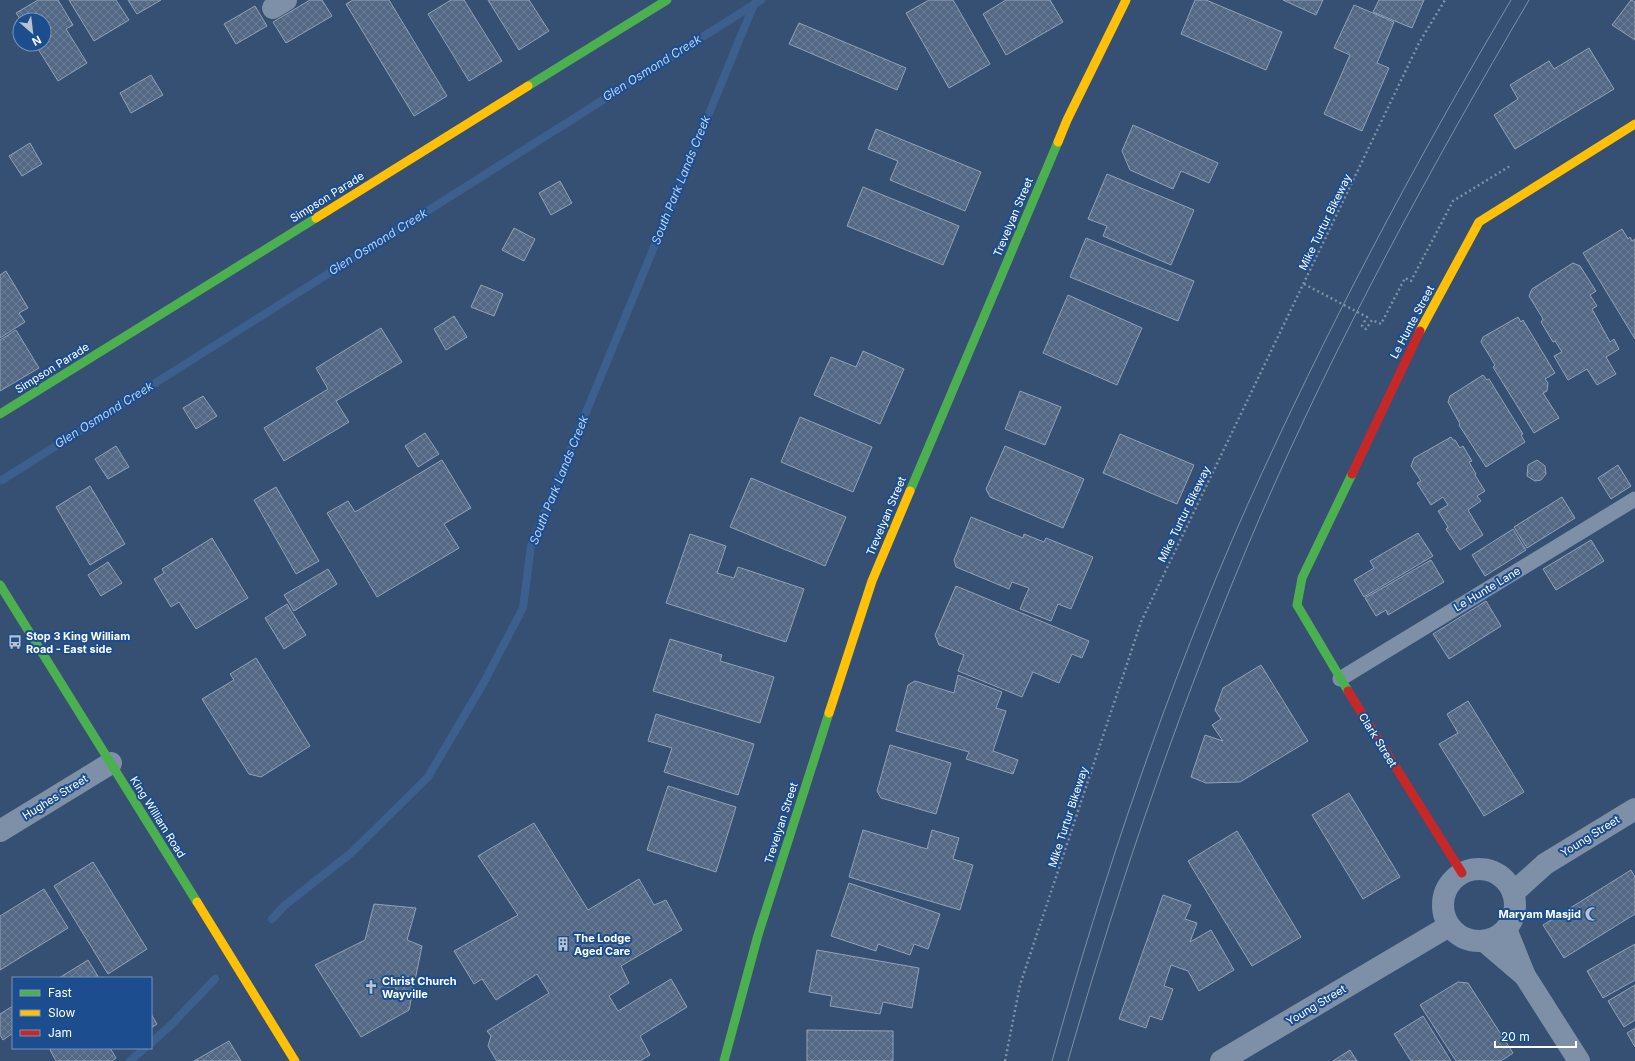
<svg xmlns="http://www.w3.org/2000/svg" width="1635" height="1061" viewBox="0 0 1635 1061" font-family="Inter,sans-serif">
  <style>
    .lines { fill: none; stroke-linecap: round; stroke-linejoin: round }
    .stream { stroke: #3c5f8d; stroke-width: 8 }
    .building { fill: url(#building-cross-hatch); stroke: #92a1b6 }
    .path { stroke: #7d90a7; stroke-width: 2.5; stroke-dasharray: 2 3; stroke-linecap: butt }
    .lane { stroke: #7d90a7; stroke-width: 15 }
    .street { stroke: #7d90a7; stroke-width: 22 }
    .fast { stroke: #4caf50; stroke-width: 9 }
    .slow { stroke: #ffc107; stroke-width: 9 }
    .jam { stroke: #c62828; stroke-width: 9 }
    .tram { stroke: #7e90a7; stroke-width: 1 }
    .labels { text-anchor: middle; stroke-width: 4; stroke-linejoin: round; paint-order: stroke }
    .street-label { font-size: 11px; fill: #fff; stroke: #1c4d8e }
    .poi-label { font-size: 11px; font-weight: bold; fill: #fff; stroke: #1c4d8e; text-anchor: start }
    .water-label { font-size: 12px; font-style: italic; fill: #b6d2f4; stroke: #1c4d8e }
  </style>
  <defs>
    <pattern id="building-cross-hatch" width="8" height="8" patternUnits="userSpaceOnUse"><rect width="8" height="8" fill="#526884"/><path d="M0 0l8 8M0 8l8-8" fill="none" stroke="#6c7f96"/></pattern>
  </defs>
  <rect width="100%" height="100%" fill="#365074"/>
  <g class="lines">
    <g class="stream">
      <path d="M2 480 761 0"/>
      <path d="M272 919 284 906 351 853 428 777 483 684 523 608 531 546 754 4"/>
      <path d="M151 1043 171 1025 215 979"/>
      <path d="M130 1061 145 1048"/>
    </g>
  </g>
  <g class="building">
    <path d="M38 0H58L73 25 66 29 87 63 58 81 35 44H44V20H21L16 13Z"/>
    <path d="M69 0H116L129 20 94 41Z"/>
    <path d="M128 0H161L137 14Z"/>
    <path d="M310 0H322L332 16 286 43 273 22Z"/>
    <path d="M353 0H389L447 96 414 116 346 4Z"/>
    <path d="M451 0H464L502 61 469 81 428 14Z"/>
    <path d="M488 0H529L549 31 519 50Z"/>
    <path d="M929 0H953L990 64 949 88 906 13Z"/>
    <path d="M1006 0H1050L1063 22 1006 55 983 14Z"/>
    <path d="M1195 0H1206L1282 32 1266 70 1181 34Z"/>
    <path d="M1283 0H1323L1316 15Z"/>
    <path d="M1379 0H1424L1412 28 1373 12Z"/>
    <path d="M1631 0 1635 2V40L1612 25Z"/>
    <path d="M1354 5 1394 22 1377 63 1389 68 1362 131 1324 114 1350 55 1334 48Z"/>
    <path d="M255 6 267 26 236 44 224 24Z"/>
    <path d="M799 23 906 68 897 90 789 44Z"/>
    <path d="M1589 48 1614 89 1515 149 1494 115 1518 99 1510 85 1549 61 1554 69Z"/>
    <path d="M151 75 163 95 131 113 120 93Z"/>
    <path d="M1133 125 1218 163 1209 183 1181 171 1173 189 1130 170 1122 151Z"/>
    <path d="M876 129 981 172 965 211 890 180 898 161 868 149Z"/>
    <path d="M30 143 42 164 22 176 9 156Z"/>
    <path d="M1107 174 1194 210 1171 265 1103 236 1107 226 1088 219Z"/>
    <path d="M560 181 572 203 551 215 539 193Z"/>
    <path d="M863 187 959 226 943 265 847 226Z"/>
    <path d="M514 228 535 239 524 261 502 250Z"/>
    <path d="M1622 229 1628 239 1630 237 1632 241 1635 239V339L1583 253Z"/>
    <path d="M1086 238 1194 281 1178 321 1070 277Z"/>
    <path d="M1573 263 1580 266 1596 291 1590 295 1597 306 1592 309 1610 342 1614 339 1619 349 1606 357 1616 374 1597 385 1587 369 1568 380 1554 356 1562 352 1555 341 1553 342 1541 322 1543 319 1529 296 1532 289Z"/>
    <path d="M6 271 28 308 19 313 25 322 0 338V275Z"/>
    <path d="M481 285 503 294 494 316 471 307Z"/>
    <path d="M1068 295 1142 328 1117 385 1043 353Z"/>
    <path d="M454 316 467 337 446 350 434 329Z"/>
    <path d="M1518 317 1521 322 1523 320 1555 373 1545 379 1548 383 1547 391 1543 393 1559 418 1534 433 1493 367 1495 365 1481 342 1483 337Z"/>
    <path d="M381 328 402 362 336 401 349 422 284 461 264 428 328 389 316 368Z"/>
    <path d="M16 330 39 368 0 391V340Z"/>
    <path d="M863 351 904 369 880 424 814 395 831 357 856 367Z"/>
    <path d="M1483 375 1487 380 1489 379 1523 434 1521 435 1525 442 1486 467 1459 425 1460 424 1448 402 1450 396Z"/>
    <path d="M1020 391 1061 407 1045 445 1005 429Z"/>
    <path d="M203 396 217 416 196 429 183 408Z"/>
    <path d="M800 417 872 447 853 492 781 462Z"/>
    <path d="M425 433 439 454 418 467 405 446Z"/>
    <path d="M1120 434 1194 465 1177 504 1103 473Z"/>
    <path d="M1451 437 1453 440H1455L1460 448 1463 446 1472 461 1469 462 1476 474 1475 475 1485 491 1477 496 1481 501 1468 510 1483 535 1460 550 1446 529 1448 527 1438 511 1448 505 1443 497 1431 505 1417 483 1421 481 1411 466 1414 458Z"/>
    <path d="M116 446 129 467 108 479 95 459Z"/>
    <path d="M1005 446 1084 479 1063 528 990 497 986 489Z"/>
    <path d="M442 460 471 508 444 524 459 548 377 597 327 513 348 501 355 512Z"/>
    <path d="M1537 460 1545 466 1546 474 1541 480 1535 481 1527 476 1528 465Z"/>
    <path d="M1618 465 1631 486 1611 499 1598 478Z"/>
    <path d="M751 478 846 517 825 566 730 527Z"/>
    <path d="M90 486 125 544 90 565 56 507Z"/>
    <path d="M276 487 319 561 296 574 254 500Z"/>
    <path d="M1562 497 1575 518 1527 548 1514 527Z"/>
    <path d="M971 517 1023 538 1024 534 1044 542 1046 538 1093 557 1071 609 1058 604 1051 621 1020 609 1029 588 1012 582 1009 589 956 567 954 560Z"/>
    <path d="M1513 529 1526 550 1485 576 1472 555Z"/>
    <path d="M1418 533 1433 556 1364 597 1354 580 1374 568 1370 561Z"/>
    <path d="M690 534 726 546 717 573 734 578 738 567 804 589 786 642 666 603Z"/>
    <path d="M212 538 248 598 196 629 179 602 171 607 154 579 164 573 162 569Z"/>
    <path d="M1591 540 1604 561 1556 590 1543 569Z"/>
    <path d="M1431 560 1444 582 1388 615 1386 610 1376 616 1365 598Z"/>
    <path d="M108 562 122 583 101 596 88 575Z"/>
    <path d="M328 569 337 584 294 611 284 595Z"/>
    <path d="M956 586 1089 641 1082 658 1072 654 1059 683 1033 672 1022 697 958 671 964 655 939 645 935 635Z"/>
    <path d="M1486 601 1501 626 1449 659 1433 634Z"/>
    <path d="M287 604 306 635 284 649 265 618Z"/>
    <path d="M670 639 722 655 720 661 774 677 760 723 653 691Z"/>
    <path d="M256 658 310 746 261 777 249 774 202 699 234 680 230 674Z"/>
    <path d="M1261 665 1308 741 1240 782 1206 783 1191 777 1205 735 1223 741 1212 725 1221 719 1215 710 1223 688Z"/>
    <path d="M958 675 1002 692 996 708 1006 711 993 751 1018 760 1013 774 966 759 969 752 896 731 908 685 915 681 954 693Z"/>
    <path d="M1468 701 1524 792 1484 816 1439 744 1458 733 1447 714Z"/>
    <path d="M656 714 754 744 738 795 664 772 672 748 648 741Z"/>
    <path d="M890 745 951 763 936 814 881 798 877 791Z"/>
    <path d="M668 786 736 807 716 872 647 850Z"/>
    <path d="M1349 793 1400 877 1363 899 1312 815Z"/>
    <path d="M534 823 588 910 639 879 654 905 666 900 682 930 621 966 629 983 609 996 618 1011 671 979 687 1007 640 1036 650 1055 640 1061H503L496 1060 488 1046 491 1036 487 1031 549 993 537 974 496 1000 482 979 474 984 454 951 518 915 478 856Z"/>
    <path d="M863 830 927 849 932 830 959 838 953 859 973 865 960 910 849 877Z"/>
    <path d="M1237 831 1301 937 1252 966 1188 861Z"/>
    <path d="M93 862 147 949 108 974 54 886Z"/>
    <path d="M1631 870 1635 877V914L1564 958 1543 925Z"/>
    <path d="M849 883 940 914 928 949 914 944 910 955 878 944 876 951 831 936Z"/>
    <path d="M44 889 68 928 0 970V916Z"/>
    <path d="M1163 895 1191 905 1185 919 1197 923 1190 942 1211 930 1234 970 1199 991 1188 971 1171 965 1164 986 1173 989 1162 1020 1150 1016 1146 1028 1119 1019Z"/>
    <path d="M374 904 416 908 407 940 422 946 409 1010 361 1037 315 965 365 940Z"/>
    <path d="M1635 944V980L1603 998 1587 971Z"/>
    <path d="M817 950 919 968 912 1008 883 1002 880 1014 830 1006 832 996 809 992Z"/>
    <path d="M88 960 99 978H59Z"/>
    <path d="M1458 982 1468 983 1513 1053 1501 1061H1456L1420 1005Z"/>
    <path d="M1635 985V1020L1624 1027 1608 1001Z"/>
    <path d="M13 1006V1033L3 1040 0 1035V1014Z"/>
    <path d="M151 1014 157 1024 151 1028Z"/>
    <path d="M1423 1016 1451 1061H1411L1394 1034Z"/>
    <path d="M1635 1028V1047L1627 1033Z"/>
    <path d="M807 1030 893 1031V1061H807Z"/>
    <path d="M229 1041 241 1061H194Z"/>
    <path d="M53 1048H110L116 1058 112 1061H56L50 1050Z"/>
    <path d="M1350 1050 1357 1061H1333Z"/>
  </g>
  <g class="lines">
    <g class="path">
      <path d="M1304 284 1367 317 1362 326 1366 329 1372 320 1381 324 1405 278 1411 281 1453 201 1510 166"/>
      <path d="M1005 1061 1020 985 1141 622 1419 43 1445 0"/>
    </g>
    <path class="lane" d="M1340 679 1635 499"/>
    <g class="street">
      <path d="M273 8 286 0"/>
      <path d="M0 831 111 763"/>
      <circle cx="1479" cy="905" r="36"/>
      <path d="M1513 893 1545 864 1635 809"/>
      <path d="M1484 941 1525 976 1506 929"/>
      <path d="M1525 976 1579 1061"/>
      <path d="M1221 1061 1449 926"/>
    </g>
    <g class="fast">
      <path d="M528 86 667 0"/>
      <path d="M0 414 316 218"/>
      <path d="M910 491 1058 142"/>
      <path d="M0 585 197 902"/>
      <path d="M1348 691 1297 605 1302 578 1352 474"/>
      <path d="M724 1061 758 935 829 713"/>
    </g>
    <g class="slow">
      <path d="M1058 142 1067 120 1126 0"/>
      <path d="M316 218 528 86"/>
      <path d="M1420 331 1479 222 1635 124"/>
      <path d="M829 713 872 581 910 491"/>
      <path d="M197 902 295 1061"/>
    </g>
    <g class="jam">
      <path d="M1352 474 1420 331"/>
      <path d="M1348 691 1462 873"/>
    </g>
    <g class="tram">
      <path d="M1052 1061C1104 874 1168 684 1247 506 1325 332 1414 164 1511 0"/>
      <path d="M1068 1061C1121 876 1184 694 1260 517 1337 339 1431 167 1529 0"/>
    </g>
  </g>
  <defs>
    <symbol id="bus-bare" viewBox="-9 -9 18 18"><path d="M-5-6H5V4H4V6H2V4H-2V6H-4V4H-5ZM-3.5-4V0h7V-4ZM-3.5 1.2v1.5H-2V1.2ZM2 1.2v1.5H3.5V1.2Z" fill="#b9c2ce" stroke="#1c4d8e" stroke-width="2.5" paint-order="stroke"/></symbol>
    <symbol id="mosque-bare" viewBox="-9 -9 18 18"><path d="M3.5-4.9A6 6 0 1 0 3.5 4.9A5 5 0 1 1 3.5-4.9Z" fill="#b9c2ce" stroke="#1c4d8e" stroke-width="2.5" paint-order="stroke"/></symbol>
    <symbol id="building-bare" viewBox="-9 -9 18 18"><path d="M-4-6H4V6H1V3H-1V6H-4ZM-2.5-4.3h1.7v1.8h-1.7ZM.8-4.3h1.7v1.8H.8ZM-2.5-1h1.7V.8h-1.7ZM.8-1h1.7V.8H.8Z" fill="#b9c2ce" stroke="#1c4d8e" stroke-width="2.5" paint-order="stroke"/></symbol>
    <symbol id="church-bare" viewBox="-9 -9 18 18"><path d="M-1.2-6h2.4v3.5h3.3v2.4h-3.3V6h-2.4V-.1h-3.3v-2.4h3.3Z" fill="#b9c2ce" stroke="#1c4d8e" stroke-width="2.5" paint-order="stroke"/></symbol>
  </defs>
  <g fill-rule="evenodd">
    <use href="#bus-bare" x="5" y="632" width="20" height="20"/>
    <use href="#mosque-bare" x="1582" y="904" width="20" height="20"/>
    <use href="#building-bare" x="553" y="934" width="20" height="20"/>
    <use href="#church-bare" x="361" y="977" width="20" height="20"/>
  </g>
  <g class="labels">
    <g class="street-label">
      <text transform="translate(327 197) rotate(-32)" y="4">Simpson Parade</text>
      <text transform="translate(1013 217) rotate(-67)" y="4">Trevelyan Street</text>
      <text transform="translate(1325 222) rotate(-64)" y="4">Mike Turtur Bikeway</text>
      <text transform="translate(1412 322) rotate(-62)" y="4">Le Hunte Street</text>
      <text transform="translate(52 368) rotate(-32)" y="4">Simpson Parade</text>
      <text transform="translate(1184 514) rotate(-64)" y="4">Mike Turtur Bikeway</text>
      <text transform="translate(886 516) rotate(-67)" y="4">Trevelyan Street</text>
      <text transform="translate(1487 589) rotate(-31)" y="4">Le Hunte Lane</text>
      <text transform="translate(1378 740) rotate(58)" y="4">Clark Street</text>
      <text transform="translate(55 797) rotate(-32)" y="4">Hughes Street</text>
      <text transform="translate(158 817) rotate(58)" y="4">King William Road</text>
      <text transform="translate(1068 817) rotate(-72)" y="4">Mike Turtur Bikeway</text>
      <text transform="translate(781 823) rotate(-72)" y="4">Trevelyan Street</text>
      <text transform="translate(1590 836) rotate(-32)" y="4">Young Street</text>
      <text transform="translate(1316 1005) rotate(-31)" y="4">Young Street</text>
    </g>
    <g class="poi-label">
      <text x="26" y="640">Stop 3 King William<tspan x="26" dy="13">Road - East side</tspan></text>
      <text x="1581" y="918" text-anchor="end">Maryam Masjid</text>
      <text x="574" y="942">The Lodge<tspan x="574" dy="13">Aged Care</tspan></text>
      <text x="382" y="985">Christ Church<tspan x="382" dy="13">Wayville</tspan></text>
    </g>
    <g class="water-label">
      <text transform="translate(652 68) rotate(-32)" y="4">Glen Osmond Creek</text>
      <text transform="translate(681 180) rotate(-68)" y="4">South Park Lands Creek</text>
      <text transform="translate(378 242) rotate(-32)" y="4">Glen Osmond Creek</text>
      <text transform="translate(104 415) rotate(-32)" y="4">Glen Osmond Creek</text>
      <text transform="translate(559 480) rotate(-68)" y="4">South Park Lands Creek</text>
    </g>
  </g>
  <rect x="12" y="977" width="140" height="72" fill="#1c4d8e" stroke="#7794bb"/>
  <rect x="20" y="990" width="20" height="6" fill="#4caf50" stroke="#7794bb"/>
  <text x="48" y="997" font-size="12" fill="#ffffff">Fast</text>
  <rect x="20" y="1010" width="20" height="6" fill="#ffc107" stroke="#7794bb"/>
  <text x="48" y="1017" font-size="12" fill="#ffffff">Slow</text>
  <rect x="20" y="1030" width="20" height="6" fill="#c62828" stroke="#7794bb"/>
  <text x="48" y="1037" font-size="12" fill="#ffffff">Jam</text>
  <g transform="translate(32 32) rotate(152)"><circle r="19" fill="#1c4d8e" stroke="#7794bb"/>
  <path d="M0-3L7 15L0 10L-7 15Z" fill="#b9c2ce"/>
  <text y="-6" font-size="11" font-weight="bold" text-anchor="middle" fill="#ffffff">N</text>
  </g>
  <path d="M1495 1041v6h81v-6" fill="none" stroke="#ffffff" stroke-width="2"/>
  <text x="1501" y="1041" font-size="12" fill="#ffffff" stroke="#1c4d8e" stroke-width="3" paint-order="stroke">20 m</text>
</svg>
